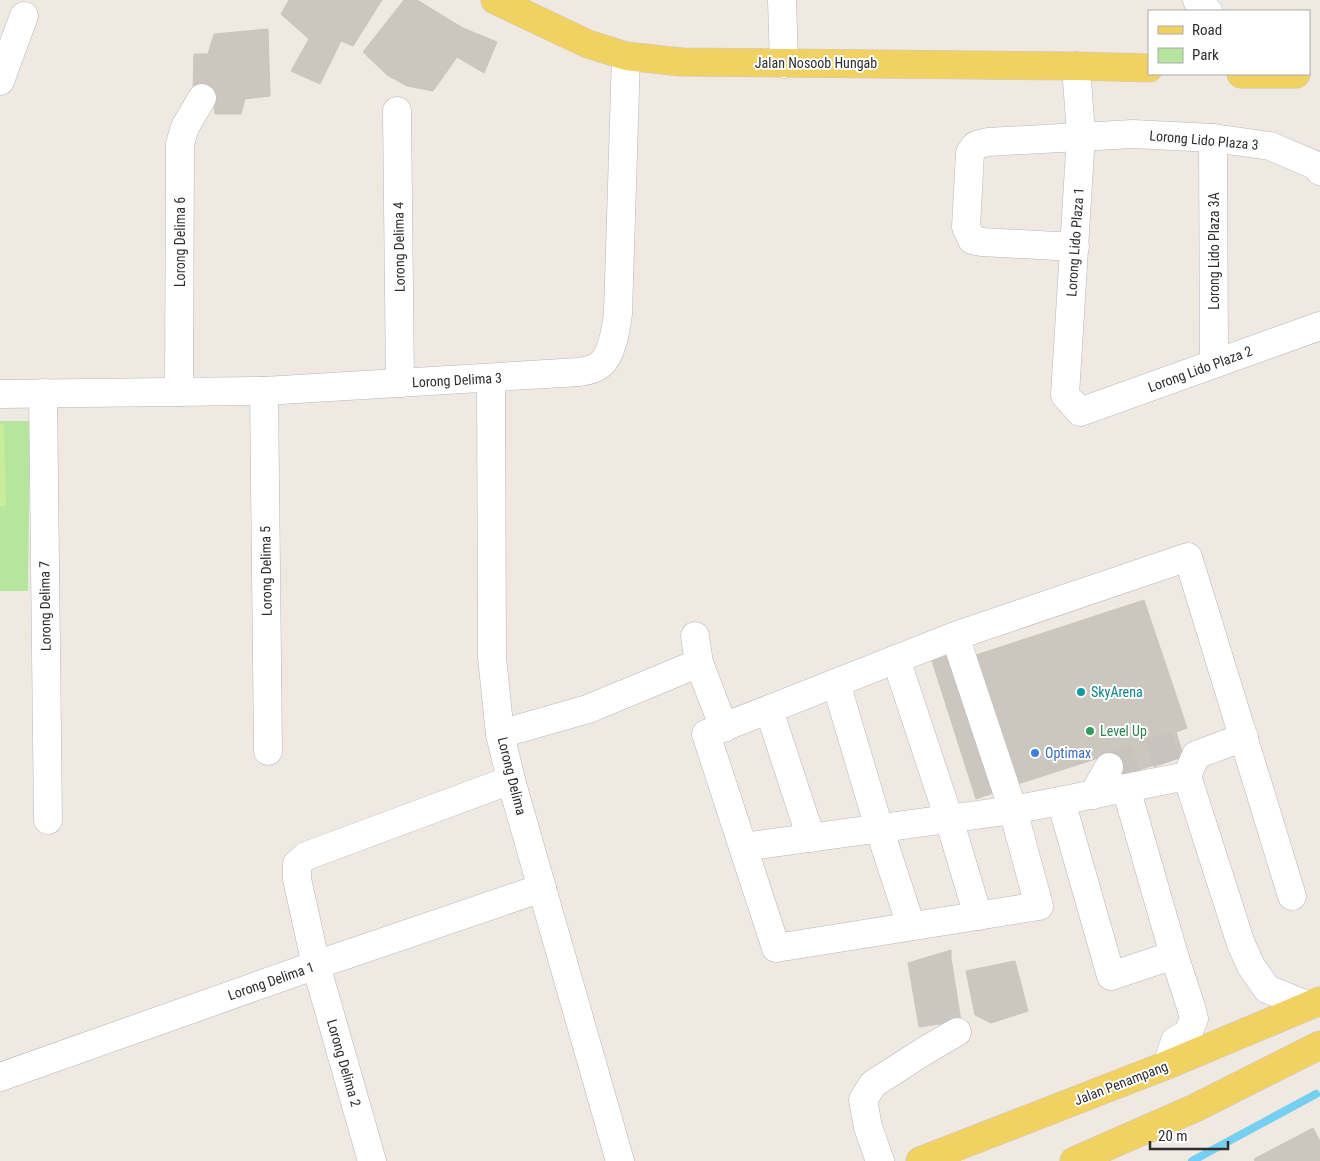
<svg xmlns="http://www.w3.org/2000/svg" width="1320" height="1161" viewBox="0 0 1320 1161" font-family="'Roboto Condensed',sans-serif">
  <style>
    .green { fill: #b6e59e }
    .pitch { fill: #c9ec9a }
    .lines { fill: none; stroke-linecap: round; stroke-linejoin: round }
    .stream { stroke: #75cff0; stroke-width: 8 }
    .building { fill: #cbc7bf; stroke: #cbc5ba }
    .minor-tunnel { stroke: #c8c4bd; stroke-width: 28; stroke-dasharray: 28 14; stroke-linecap: butt }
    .minor-casing { stroke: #b4b7c1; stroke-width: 29 }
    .major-casing { stroke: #c9c9c9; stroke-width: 29 }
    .minor { stroke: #fff; stroke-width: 28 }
    .major { stroke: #f2d163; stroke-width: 28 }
    .culture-dot { fill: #0f9aa8; stroke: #fff; stroke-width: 2 }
    .leisure-dot { fill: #2e9e5b; stroke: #fff; stroke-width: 2 }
    .shop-dot { fill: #3f7fe0; stroke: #fff; stroke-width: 2 }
    .labels { text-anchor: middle; stroke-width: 4; stroke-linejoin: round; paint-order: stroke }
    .street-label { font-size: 14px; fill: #2e2e2e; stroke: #fff }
    .culture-label { font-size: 14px; fill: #0d838f; stroke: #fff; text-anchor: start }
    .leisure-label { font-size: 14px; fill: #27864d; stroke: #fff; text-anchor: start }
    .shop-label { font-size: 14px; fill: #366cbe; stroke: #fff; text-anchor: start }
  </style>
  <rect width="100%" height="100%" fill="#efe9e1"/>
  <path class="green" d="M0 421H30L28 591H0Z"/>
  <path class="pitch" d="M0 424H4L6 506H0Z"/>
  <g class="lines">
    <path class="stream" d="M1192 1161 1316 1094"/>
  </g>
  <g class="building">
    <path d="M289 0H382L353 46 341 41 320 84 291 71 309 39 281 14Z"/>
    <path d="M404 0H417L463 28 497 42 484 73 457 57 433 91 407 86 387 75 363 52Z"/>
    <path d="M268 29 270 96 245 99 241 114H215L211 87 193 89 194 54H208L214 34Z"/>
    <path d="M1144 600 1187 728 1176 732 1183 755 1113 779 1105 756 1018 784 976 655Z"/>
    <path d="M952 654 996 792 976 799 932 661Z"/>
    <path d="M951 950V958L961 1021 919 1027 908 963Z"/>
    <path d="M1015 961 1028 1011 991 1023 975 1015 966 971Z"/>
    <path d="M1313 1128 1320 1141V1161H1255L1254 1159Z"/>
  </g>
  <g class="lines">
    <path class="minor-tunnel" d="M1109 767 1179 744"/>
    <defs>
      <g id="minor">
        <path d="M782 0 784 64"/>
        <path d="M1197 0 1208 11"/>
        <path d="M1076 66 1081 135 1065 395 1080 412 1320 326"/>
        <path d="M0 81 24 16"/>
        <path d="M397 111 400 383"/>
        <path d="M1213 138 1214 364"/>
        <path d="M1075 247 982 242 972 240 966 227 970 153 976 145 988 142 1133 134 1213 138 1270 146 1315 165 1320 171"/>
        <path d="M491 378 492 657 500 734 511 780 620 1161"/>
        <path d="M264 391 268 751"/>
        <path d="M179 392 180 144 185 127 202 98"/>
        <path d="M43 393 48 820"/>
        <path d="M0 394 264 391 579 372C587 371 595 369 601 364 612 355 616 328 618 314L626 56"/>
        <path d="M955 636 1013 810 1039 906 776 948 706 734 955 636 1188 557 1292 896"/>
        <path d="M896 659 949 819 978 916"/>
        <path d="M699 663 724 728"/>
        <path d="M836 683 879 828 911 926"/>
        <path d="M769 710 811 838"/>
        <path d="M500 734 588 709 699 663 695 636"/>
        <path d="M1244 737 1196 755 1187 776 1241 944 1251 966 1267 989 1309 1006"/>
        <path d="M1126 788 1174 955 1191 1007 1194 1019 1188 1033 1175 1041 1167 1065"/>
        <path d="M1093 795 1109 767"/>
        <path d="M1061 801 1111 976 1174 955"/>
        <path d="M743 847 1013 810 1187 776"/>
        <path d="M0 1077 316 965 542 888"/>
        <path d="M372 1161 316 965 297 879V864L306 856 511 780"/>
        <path d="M880 1161 868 1127 863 1100 873 1084 926 1050 957 1032"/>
      </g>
      <g id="major">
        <path d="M495 0 588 44 626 56 681 62 1076 66 1149 68"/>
        <path d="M1241 74H1296"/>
        <path d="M920 1161 1167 1065 1320 1001"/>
        <path d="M1074 1161 1195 1108 1320 1045"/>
      </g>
    </defs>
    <use href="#minor" class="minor-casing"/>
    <use href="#major" class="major-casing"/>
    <use href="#minor" class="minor"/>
    <use href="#major" class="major"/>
  </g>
  <circle class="culture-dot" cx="1081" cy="692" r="5"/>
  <circle class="leisure-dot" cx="1090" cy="731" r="5"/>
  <circle class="shop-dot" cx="1035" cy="753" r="5"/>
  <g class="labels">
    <g class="street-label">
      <text x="816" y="68">Jalan Nosoob Hungab</text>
      <text transform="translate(1204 140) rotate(5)" y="5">Lorong Lido Plaza 3</text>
      <text transform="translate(180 242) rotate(-90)" y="5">Lorong Delima 6</text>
      <text transform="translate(1075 242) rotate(-86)" y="5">Lorong Lido Plaza 1</text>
      <text transform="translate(399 247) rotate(-91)" y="5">Lorong Delima 4</text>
      <text transform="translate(1214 251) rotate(-90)" y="5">Lorong Lido Plaza 3A</text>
      <text transform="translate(1200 369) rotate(-20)" y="5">Lorong Lido Plaza 2</text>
      <text transform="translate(457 380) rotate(-3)" y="5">Lorong Delima 3</text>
      <text transform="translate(266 571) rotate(-91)" y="5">Lorong Delima 5</text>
      <text transform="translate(45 606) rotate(-91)" y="5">Lorong Delima 7</text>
      <text transform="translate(512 776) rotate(76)" y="5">Lorong Delima</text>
      <text transform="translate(271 981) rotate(-19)" y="5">Lorong Delima 1</text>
      <text transform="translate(344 1063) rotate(74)" y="5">Lorong Delima 2</text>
      <text transform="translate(1121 1083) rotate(-21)" y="5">Jalan Penampang</text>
    </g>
    <g class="culture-label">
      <text x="1091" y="697">SkyArena</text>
    </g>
    <g class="leisure-label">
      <text x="1100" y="736">Level Up</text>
    </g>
    <g class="shop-label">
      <text x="1045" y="758">Optimax</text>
    </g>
  </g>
  <rect x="1148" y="10" width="162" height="65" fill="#ffffff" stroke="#ababab"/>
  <rect x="1158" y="26" width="25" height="8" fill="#f2d163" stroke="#ababab"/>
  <text x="1192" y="35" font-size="15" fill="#2e2e2e">Road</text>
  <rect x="1158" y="48" width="25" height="15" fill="#b6e59e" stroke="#ababab"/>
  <text x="1192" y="60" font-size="15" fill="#2e2e2e">Park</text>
  <path d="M1150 1141v8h78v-8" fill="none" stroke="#2e2e2e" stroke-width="2.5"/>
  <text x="1158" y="1141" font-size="15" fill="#2e2e2e" stroke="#ffffff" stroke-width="4" paint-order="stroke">20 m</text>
</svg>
